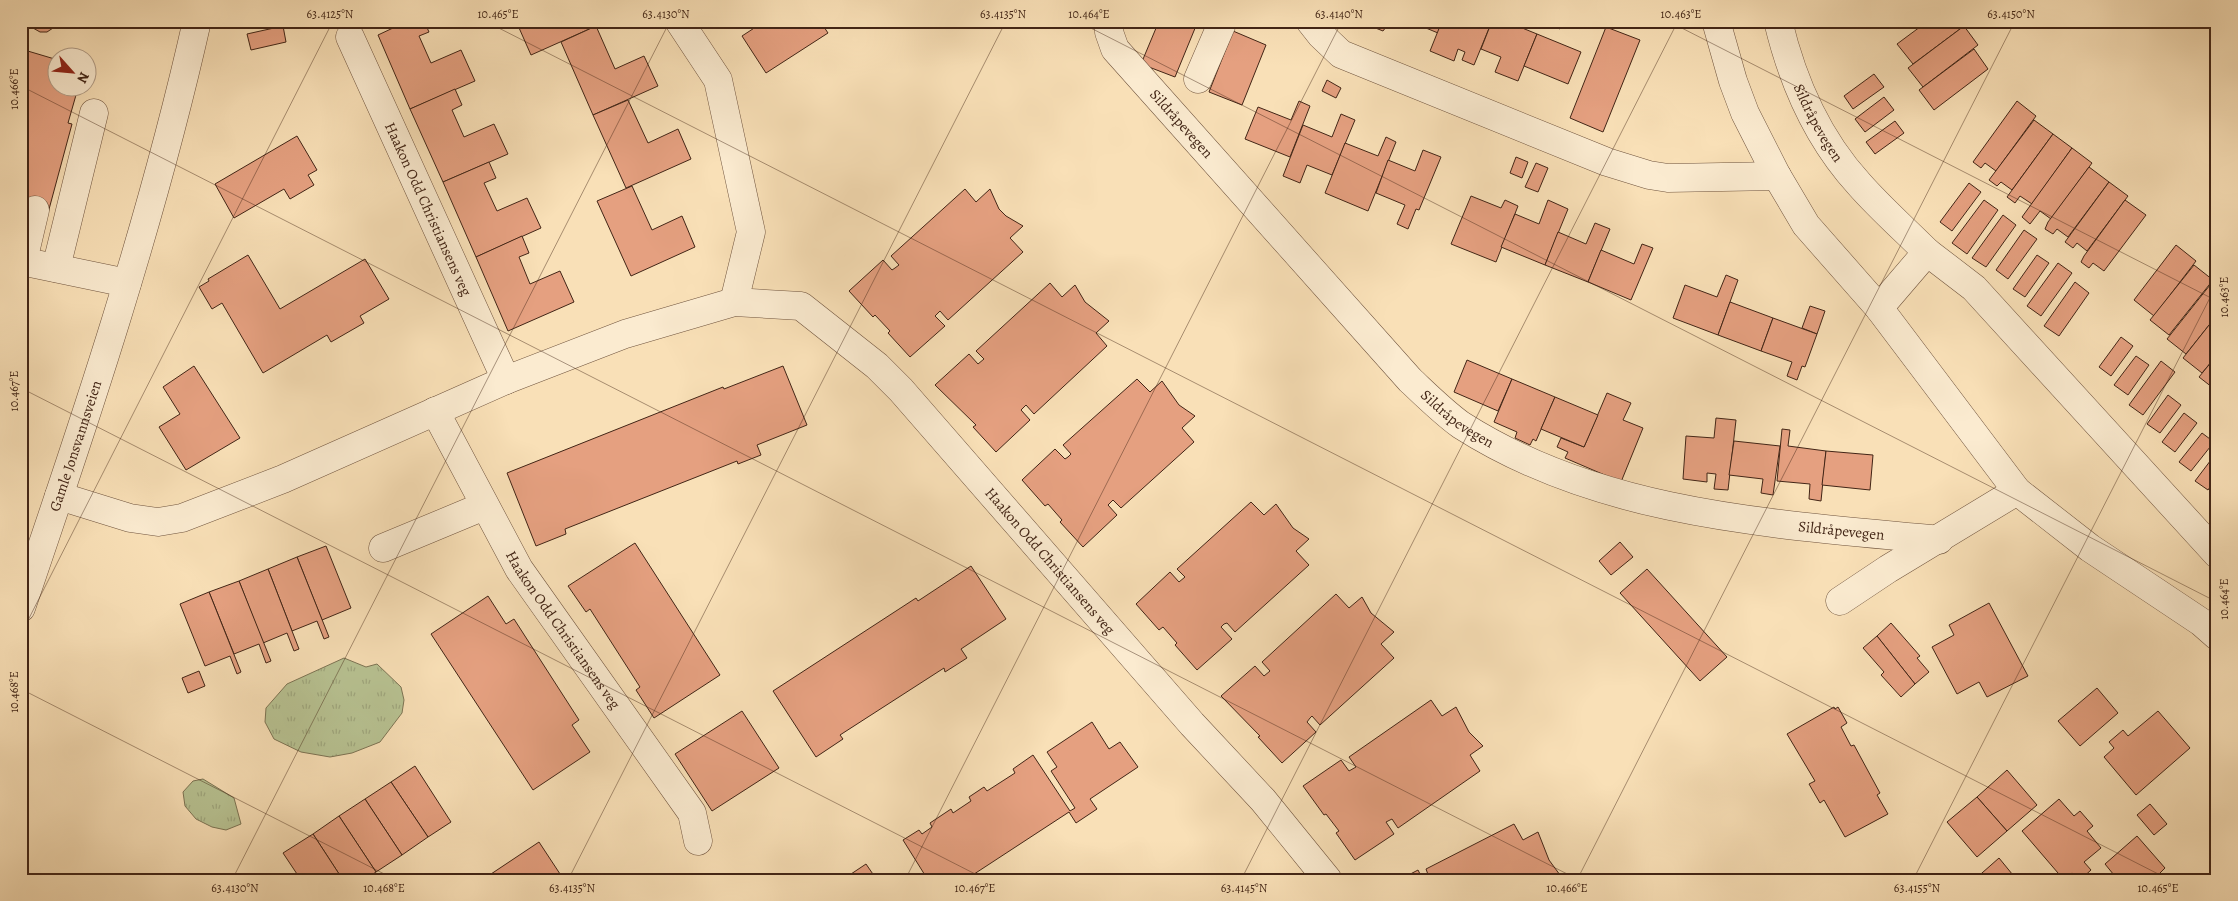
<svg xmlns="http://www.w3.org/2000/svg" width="2238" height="901" viewBox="0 0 2238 901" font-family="Alegreya,serif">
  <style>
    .park { fill: url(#park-tufts); stroke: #7d7454 }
    .building { fill: #e5a080; stroke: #422516 }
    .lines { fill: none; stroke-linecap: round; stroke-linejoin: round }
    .minor-casing { stroke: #70543e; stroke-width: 29 }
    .minor { stroke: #fbebd0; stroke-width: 28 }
    .ticks { fill: none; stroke: #422516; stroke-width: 1; stroke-opacity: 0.45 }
    .labels { text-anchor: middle; stroke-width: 4; stroke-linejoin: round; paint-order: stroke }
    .street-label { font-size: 15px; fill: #422516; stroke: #fbebd0 }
    .neatline { fill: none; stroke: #422516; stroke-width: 2 }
    .ticks-label { font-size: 12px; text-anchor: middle; fill: #422516 }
  </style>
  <defs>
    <pattern id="park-tufts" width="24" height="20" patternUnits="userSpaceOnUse" patternTransform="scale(1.25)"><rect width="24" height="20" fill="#b8c393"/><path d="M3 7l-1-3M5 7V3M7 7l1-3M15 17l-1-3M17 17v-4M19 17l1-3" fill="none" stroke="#9fa77e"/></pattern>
  </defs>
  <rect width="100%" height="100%" fill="#f9e0b7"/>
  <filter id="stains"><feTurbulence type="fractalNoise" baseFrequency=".004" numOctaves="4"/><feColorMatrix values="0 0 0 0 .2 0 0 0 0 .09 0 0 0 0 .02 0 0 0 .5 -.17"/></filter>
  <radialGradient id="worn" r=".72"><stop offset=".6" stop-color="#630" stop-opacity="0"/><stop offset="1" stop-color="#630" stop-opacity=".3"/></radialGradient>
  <g class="park">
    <path d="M344 658 366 667 377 664 401 687 404 700 402 713 380 742 352 753 330 757 301 752 274 739 265 722 266 708 287 684Z"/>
    <path d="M203 779 234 798 241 824 226 830 212 827 196 819 185 806 183 792 193 781Z"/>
  </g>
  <g class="building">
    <path d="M57 21 53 28 47 32H40L33 28 30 22Z"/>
    <path d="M288 21H305L291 28Z"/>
    <path d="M408 21H424L429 32 419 36 431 63 461 50 475 81 410 109 378 35Z"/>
    <path d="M516 21H593L596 26 531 55Z"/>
    <path d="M765 21H820L828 33 766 73 742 36Z"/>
    <path d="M1159 21H1198L1175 77 1141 64Z"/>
    <path d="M1364 21H1392L1389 28 1386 27 1383 31 1363 23Z"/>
    <path d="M1409 21H1442L1438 33Z"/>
    <path d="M1442 21H1492L1474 65 1462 60 1465 52 1458 49 1454 61 1430 51Z"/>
    <path d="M1492 21H1505L1537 34 1518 81 1495 72 1501 57 1481 49Z"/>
    <path d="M1544 21H1564L1560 29Z"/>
    <path d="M1928 21 1968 23 1913 64 1897 44Z"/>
    <path d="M283 26 286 42 251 50 247 34Z"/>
    <path d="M596 26 615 69 644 56 658 86 593 115 561 42Z"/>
    <path d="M1964 26 1978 45 1923 87 1908 68Z"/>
    <path d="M1606 27 1640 40 1603 132 1570 118Z"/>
    <path d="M1233 31 1266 45 1242 105 1209 92Z"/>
    <path d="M1537 34 1581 52 1568 84 1524 66Z"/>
    <path d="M21 49 58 60V88H78L68 123 72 124 48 213 21 206Z"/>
    <path d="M1974 49 1988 69 1934 110 1919 90Z"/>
    <path d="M1874 74 1884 87 1853 109 1844 96Z"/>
    <path d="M1327 80 1341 88 1336 98 1322 91Z"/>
    <path d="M455 89 462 105 452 110 464 137 494 124 508 154 443 182 410 109Z"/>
    <path d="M1884 97 1894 110 1865 132 1855 119Z"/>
    <path d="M628 100 648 143 678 129 691 159 626 188 593 115Z"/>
    <path d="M1299 101 1310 106 1290 157 1245 139 1258 107 1291 120Z"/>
    <path d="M2017 101 2036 116 1996 171 1985 163 1981 168 1973 162Z"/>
    <path d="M1341 114 1355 120 1332 175 1307 165 1300 183 1283 176 1303 125 1332 137Z"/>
    <path d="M2034 120 2053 134 2012 190 2001 182 1997 186 1989 180Z"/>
    <path d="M1895 121 1904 133 1875 154 1866 142Z"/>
    <path d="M2053 134 2072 148 2032 204 2020 196 2015 203 2007 197Z"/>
    <path d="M297 136 317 170 308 175 314 185 290 199 284 189 234 218 215 184Z"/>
    <path d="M1386 137 1396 142 1368 211 1325 193 1345 143 1378 156Z"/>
    <path d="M2072 148 2092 163 2051 219 2040 211 2030 224 2022 217Z"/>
    <path d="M1423 150 1441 157 1419 210 1416 209 1408 229 1397 224 1405 205 1376 193 1388 160 1415 171Z"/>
    <path d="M1516 157 1528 162 1522 178 1510 173Z"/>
    <path d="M489 162 496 178 484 183 497 211 527 198 541 228 476 257 443 182Z"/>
    <path d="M1536 163 1548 168 1538 192 1525 187Z"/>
    <path d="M2089 167 2109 182 2068 237 2057 229 2053 234 2045 229 2048 222Z"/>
    <path d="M2109 182 2128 196 2087 251 2077 243 2073 248 2065 242Z"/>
    <path d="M1969 183 1981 192 1952 231 1940 222Z"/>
    <path d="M632 186 652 230 682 216 695 247 631 276 597 201Z"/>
    <path d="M965 189 976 202 990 189 999 209 1006 216 1023 226 1010 238 1023 252 948 320 940 311 935 316 945 326 910 357 888 333 890 331 875 315 873 317 849 291 883 260 892 270 895 268 899 265 891 256Z"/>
    <path d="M1471 196 1501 208 1505 200 1518 206 1496 262 1451 244Z"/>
    <path d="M1548 200 1568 209 1545 265 1501 247 1515 214 1539 224Z"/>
    <path d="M1984 200 1998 210 1967 254 1952 243Z"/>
    <path d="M2125 200 2146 215 2104 271 2093 263 2089 268 2081 262 2084 256Z"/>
    <path d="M2003 215 2016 225 1986 267 1972 258Z"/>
    <path d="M1595 223 1610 229 1588 282 1545 265 1558 232 1586 244Z"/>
    <path d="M2024 230 2037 239 2008 279 1996 270Z"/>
    <path d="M522 236 529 253 519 257 530 284 560 271 574 302 508 331 476 257Z"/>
    <path d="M1642 244 1653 248 1631 300 1588 282 1601 250 1634 264Z"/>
    <path d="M2176 245 2196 261 2154 316 2134 300Z"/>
    <path d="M248 255 280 309 365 259 389 299 360 316 364 323 331 342 327 335 263 373 222 303 212 309 199 287 209 281 208 279Z"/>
    <path d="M2037 255 2049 263 2025 297 2013 289Z"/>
    <path d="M2058 263 2072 273 2041 316 2027 306Z"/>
    <path d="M2194 265 2213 280 2169 335 2150 320Z"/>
    <path d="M1726 275 1738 280 1718 335 1673 318 1685 285 1717 297Z"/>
    <path d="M2075 282 2089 293 2059 336 2044 326Z"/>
    <path d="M1050 283 1062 297 1075 285 1085 302 1109 321 1096 333 1107 346 1034 414 1026 405 1021 410 1030 420 996 452 973 427 976 425 935 385 969 354 978 364 984 359 976 351Z"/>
    <path d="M2210 285 2217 291V315L2186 354 2167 339Z"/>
    <path d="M1730 302 1773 318 1761 351 1718 335Z"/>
    <path d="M1810 306 1825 311 1817 334 1802 328Z"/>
    <path d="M2217 315V355L2202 373 2183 358Z"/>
    <path d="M1773 318 1817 334 1805 367 1802 366 1797 380 1787 376 1792 362 1761 351Z"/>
    <path d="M2121 337 2133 346 2111 376 2099 367Z"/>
    <path d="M2217 355V391L2199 377Z"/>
    <path d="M2136 356 2149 365 2128 395 2114 385Z"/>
    <path d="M1467 360 1512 379 1498 411 1454 392Z"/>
    <path d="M2161 361 2175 372 2143 415 2129 405Z"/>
    <path d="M194 366 240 438 186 470 159 427 180 414 163 387Z"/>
    <path d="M783 366 807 425 757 445 761 455 738 464 737 461 565 529 566 534 536 546 507 473 723 387 724 389Z"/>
    <path d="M1137 379 1150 392 1162 381 1179 405 1195 416 1182 428 1194 442 1121 508 1113 500 1108 505 1117 515 1083 547 1060 522 1062 520 1048 504 1045 506 1022 480 1055 449 1065 459 1068 457 1071 454 1063 445Z"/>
    <path d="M1512 379 1555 397 1536 441 1533 439 1530 445 1515 438 1517 432 1494 422Z"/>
    <path d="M1607 393 1631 403 1623 420 1643 428 1621 482 1565 458 1568 452 1557 447 1561 438 1584 447Z"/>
    <path d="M2168 395 2181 405 2160 433 2147 424Z"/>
    <path d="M1555 397 1598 415 1584 447 1541 429Z"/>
    <path d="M2184 413 2197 423 2175 452 2162 442Z"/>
    <path d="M1716 418 1736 420 1728 490 1714 489 1716 474 1707 473V482L1683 479 1686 436 1714 438Z"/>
    <path d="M1782 429 1790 430 1788 446 1826 451 1821 501 1809 499 1810 484 1777 481Z"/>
    <path d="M2202 433 2214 442 2191 471 2179 462Z"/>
    <path d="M1734 441 1780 446 1773 495 1761 493 1763 479 1729 475Z"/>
    <path d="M1826 451 1873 455 1870 490 1822 485Z"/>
    <path d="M2217 452V477L2208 490 2195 481Z"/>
    <path d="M1251 502 1264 515 1276 504 1293 528 1309 539 1296 551 1309 565 1235 632 1227 623 1224 624 1221 627 1232 639 1197 670 1175 645 1177 643 1163 627 1159 630 1136 604 1170 572 1179 582 1185 577 1177 569Z"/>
    <path d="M1620 542 1633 557 1611 575 1599 561Z"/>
    <path d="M635 543 720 675 654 718 636 690 640 687 590 609 586 612 568 586Z"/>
    <path d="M326 546 351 608 322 620 297 557Z"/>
    <path d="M297 557 329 637 324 639 317 621 292 631 268 569Z"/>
    <path d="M971 566 1006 619 961 649 967 658 945 672 944 668 840 735 843 739 816 757 773 691 916 598 918 601Z"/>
    <path d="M268 569 299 649 294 651 287 633 263 643 239 581Z"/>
    <path d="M1647 569 1727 657 1700 681 1620 593Z"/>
    <path d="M239 581 271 661 266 663 259 644 234 654 209 592Z"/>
    <path d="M209 592 241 672 237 674 230 656 205 666 180 604Z"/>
    <path d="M1336 594 1349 608 1362 597 1371 613 1394 632 1381 644 1394 658 1320 725 1312 716 1310 718 1307 722 1316 732 1282 763 1258 737 1260 736 1221 696 1255 666 1264 676 1270 671 1262 662Z"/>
    <path d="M488 596 506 624 514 619 579 720 572 725 590 752 533 790 431 634Z"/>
    <path d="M1989 603 2028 676 1987 697 1979 682 1957 694 1932 647 1954 635 1949 625Z"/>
    <path d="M1891 623 1920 656 1917 658 1929 672 1915 684 1877 636Z"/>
    <path d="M1877 636 1915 684 1901 697 1881 675 1884 672 1863 648Z"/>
    <path d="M199 671 205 686 188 693 182 678Z"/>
    <path d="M2097 688 2118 713 2080 746 2058 721Z"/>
    <path d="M1431 700 1442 716 1456 707 1469 732 1483 746 1470 755 1480 771 1398 828 1392 819 1386 822 1394 834 1355 860 1336 833 1339 831 1326 814 1324 815 1303 786 1341 760 1349 771 1356 767 1349 757Z"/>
    <path d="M1834 707 1835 709 1838 707 1847 723 1841 727 1851 746 1854 745 1880 793 1877 795 1888 814 1845 837 1824 800 1820 803 1809 784 1815 781 1787 734Z"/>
    <path d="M742 711 779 768 712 811 675 754Z"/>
    <path d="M2158 711 2190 748 2136 795 2104 757 2114 748 2109 742 2123 730 2128 736Z"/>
    <path d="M1092 722 1109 749 1120 742 1138 767 1090 799 1097 809 1076 823 1069 812 965 880H928L903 840 919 830 922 834 932 827 930 823 951 809 953 813 971 801 969 797 984 787 987 791 1015 773 1013 769 1033 755 1070 811 1075 808 1051 771 1057 767 1047 752Z"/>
    <path d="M415 766 451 822 428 837 391 782Z"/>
    <path d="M2007 770 2037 805 2007 831 1977 797Z"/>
    <path d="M391 782 428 837 402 855 365 799Z"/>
    <path d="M1977 797 2007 831 1977 857 1947 822Z"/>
    <path d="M365 799 402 855 376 872 339 816Z"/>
    <path d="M2059 799 2074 816 2080 811 2093 826 2087 831 2101 848 2084 862 2091 870 2080 880 2072 873 2064 880 2022 831Z"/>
    <path d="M2150 804 2167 824 2154 835 2137 815Z"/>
    <path d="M339 816 376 872 364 880H343L313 834Z"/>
    <path d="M1514 824 1523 840 1538 832 1549 860 1560 875 1550 880H1430L1426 869Z"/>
    <path d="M313 834 343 880H301L283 853Z"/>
    <path d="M2137 836 2165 868 2153 880H2118L2105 864Z"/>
    <path d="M539 842 564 880H482Z"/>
    <path d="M1999 858 2017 880H1974Z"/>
    <path d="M866 864 877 880H842Z"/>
    <path d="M1418 870 1423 880H1399Z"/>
  </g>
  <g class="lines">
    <defs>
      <g id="minor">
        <path d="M679 21 718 80 751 232 734 302"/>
        <path id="s1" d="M1109 21V32L1115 49 1410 380C1426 395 1443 412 1461 425 1603 516 1777 524 1939 540"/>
        <path d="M1310 21 1321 35 1341 54 1607 162 1649 175 1668 178 1777 176"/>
        <path d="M1716 21 1733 81 1745 113 1777 176 1806 225 1879 308 2017 491 2090 548 2201 622 2217 636"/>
        <path id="s2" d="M1778 21C1792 80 1818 139 1859 184 1880 208 1904 229 1927 252L1879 308"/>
        <path id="s3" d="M350 37 506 380"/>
        <path d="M1198 79 1223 21"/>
        <path d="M1927 252 1974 288 2217 554"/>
        <path d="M21 261 127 283"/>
        <path d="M23 261 35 210"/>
        <path d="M56 268 94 113"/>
        <path id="s4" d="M435 411 519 569 692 813 698 841"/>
        <path id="s5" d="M59 496 130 518 158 522 182 518 283 479 506 380 625 334 734 302 801 306 877 366 901 390 1192 724 1263 800 1328 880"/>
        <path d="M383 548 484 506"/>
        <path d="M1840 601 1888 569 2017 491"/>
        <path id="s6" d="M21 608C87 415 152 221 197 21"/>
      </g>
    </defs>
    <use href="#minor" class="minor-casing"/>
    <use href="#minor" class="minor"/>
  </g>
  <path class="ticks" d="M485 21 2170 880M1077 21 2217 602M1668 21 2217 301M21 86 1579 880M21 388 987 880M21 634 333 21M21 689 396 880M232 880 670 21M568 880 1006 21M905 880 1342 21M1241 880 1678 21M1577 880 2015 21M1913 880 2217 284"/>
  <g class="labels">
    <g class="street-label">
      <text dy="5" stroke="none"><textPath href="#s2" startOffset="110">Sildråpevegen</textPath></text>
      <text dy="5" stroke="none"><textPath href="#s1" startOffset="129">Sildråpevegen</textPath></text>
      <text dy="5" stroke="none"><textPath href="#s3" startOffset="189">Haakon Odd Christiansens veg</textPath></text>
      <text dy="5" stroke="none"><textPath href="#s1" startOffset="534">Sildråpevegen</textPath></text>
      <text dy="5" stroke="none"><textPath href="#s6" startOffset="171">Gamle Jonsvannsveien</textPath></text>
      <text dy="5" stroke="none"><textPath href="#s1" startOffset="939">Sildråpevegen</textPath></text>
      <text dy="5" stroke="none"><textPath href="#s5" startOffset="1145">Haakon Odd Christiansens veg</textPath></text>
      <text dy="5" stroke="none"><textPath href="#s4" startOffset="254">Haakon Odd Christiansens veg</textPath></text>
    </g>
  </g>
  <rect width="2238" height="901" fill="none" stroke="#f9e0b7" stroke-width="55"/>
  <g transform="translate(72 72) rotate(117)"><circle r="24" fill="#fbebd0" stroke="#b19c86"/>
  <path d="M0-4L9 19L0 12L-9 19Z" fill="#8f2418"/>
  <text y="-8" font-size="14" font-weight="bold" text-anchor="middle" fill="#422516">N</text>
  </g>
  <rect x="28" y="28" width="2182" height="846" class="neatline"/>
  <g class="ticks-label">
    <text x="330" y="18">63.4125°N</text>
    <text x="498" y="18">10.465°E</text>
    <text x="666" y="18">63.4130°N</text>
    <text x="1003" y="18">63.4135°N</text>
    <text x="1089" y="18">10.464°E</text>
    <text x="1339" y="18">63.4140°N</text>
    <text x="1681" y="18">10.463°E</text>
    <text x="2011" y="18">63.4150°N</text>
    <text transform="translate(14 89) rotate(-90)" y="4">10.466°E</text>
    <text transform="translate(2224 297) rotate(-90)" y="4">10.463°E</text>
    <text transform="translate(14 391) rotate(-90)" y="4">10.467°E</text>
    <text transform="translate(2224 599) rotate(-90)" y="4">10.464°E</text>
    <text transform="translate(14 692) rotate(-90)" y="4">10.468°E</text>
    <text x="235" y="892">63.4130°N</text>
    <text x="384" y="892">10.468°E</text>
    <text x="572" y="892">63.4135°N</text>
    <text x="975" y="892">10.467°E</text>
    <text x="1244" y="892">63.4145°N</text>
    <text x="1567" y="892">10.466°E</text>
    <text x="1917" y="892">63.4155°N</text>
    <text x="2158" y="892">10.465°E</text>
  </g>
  <rect width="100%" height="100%" filter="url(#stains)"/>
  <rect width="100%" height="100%" fill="url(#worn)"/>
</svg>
